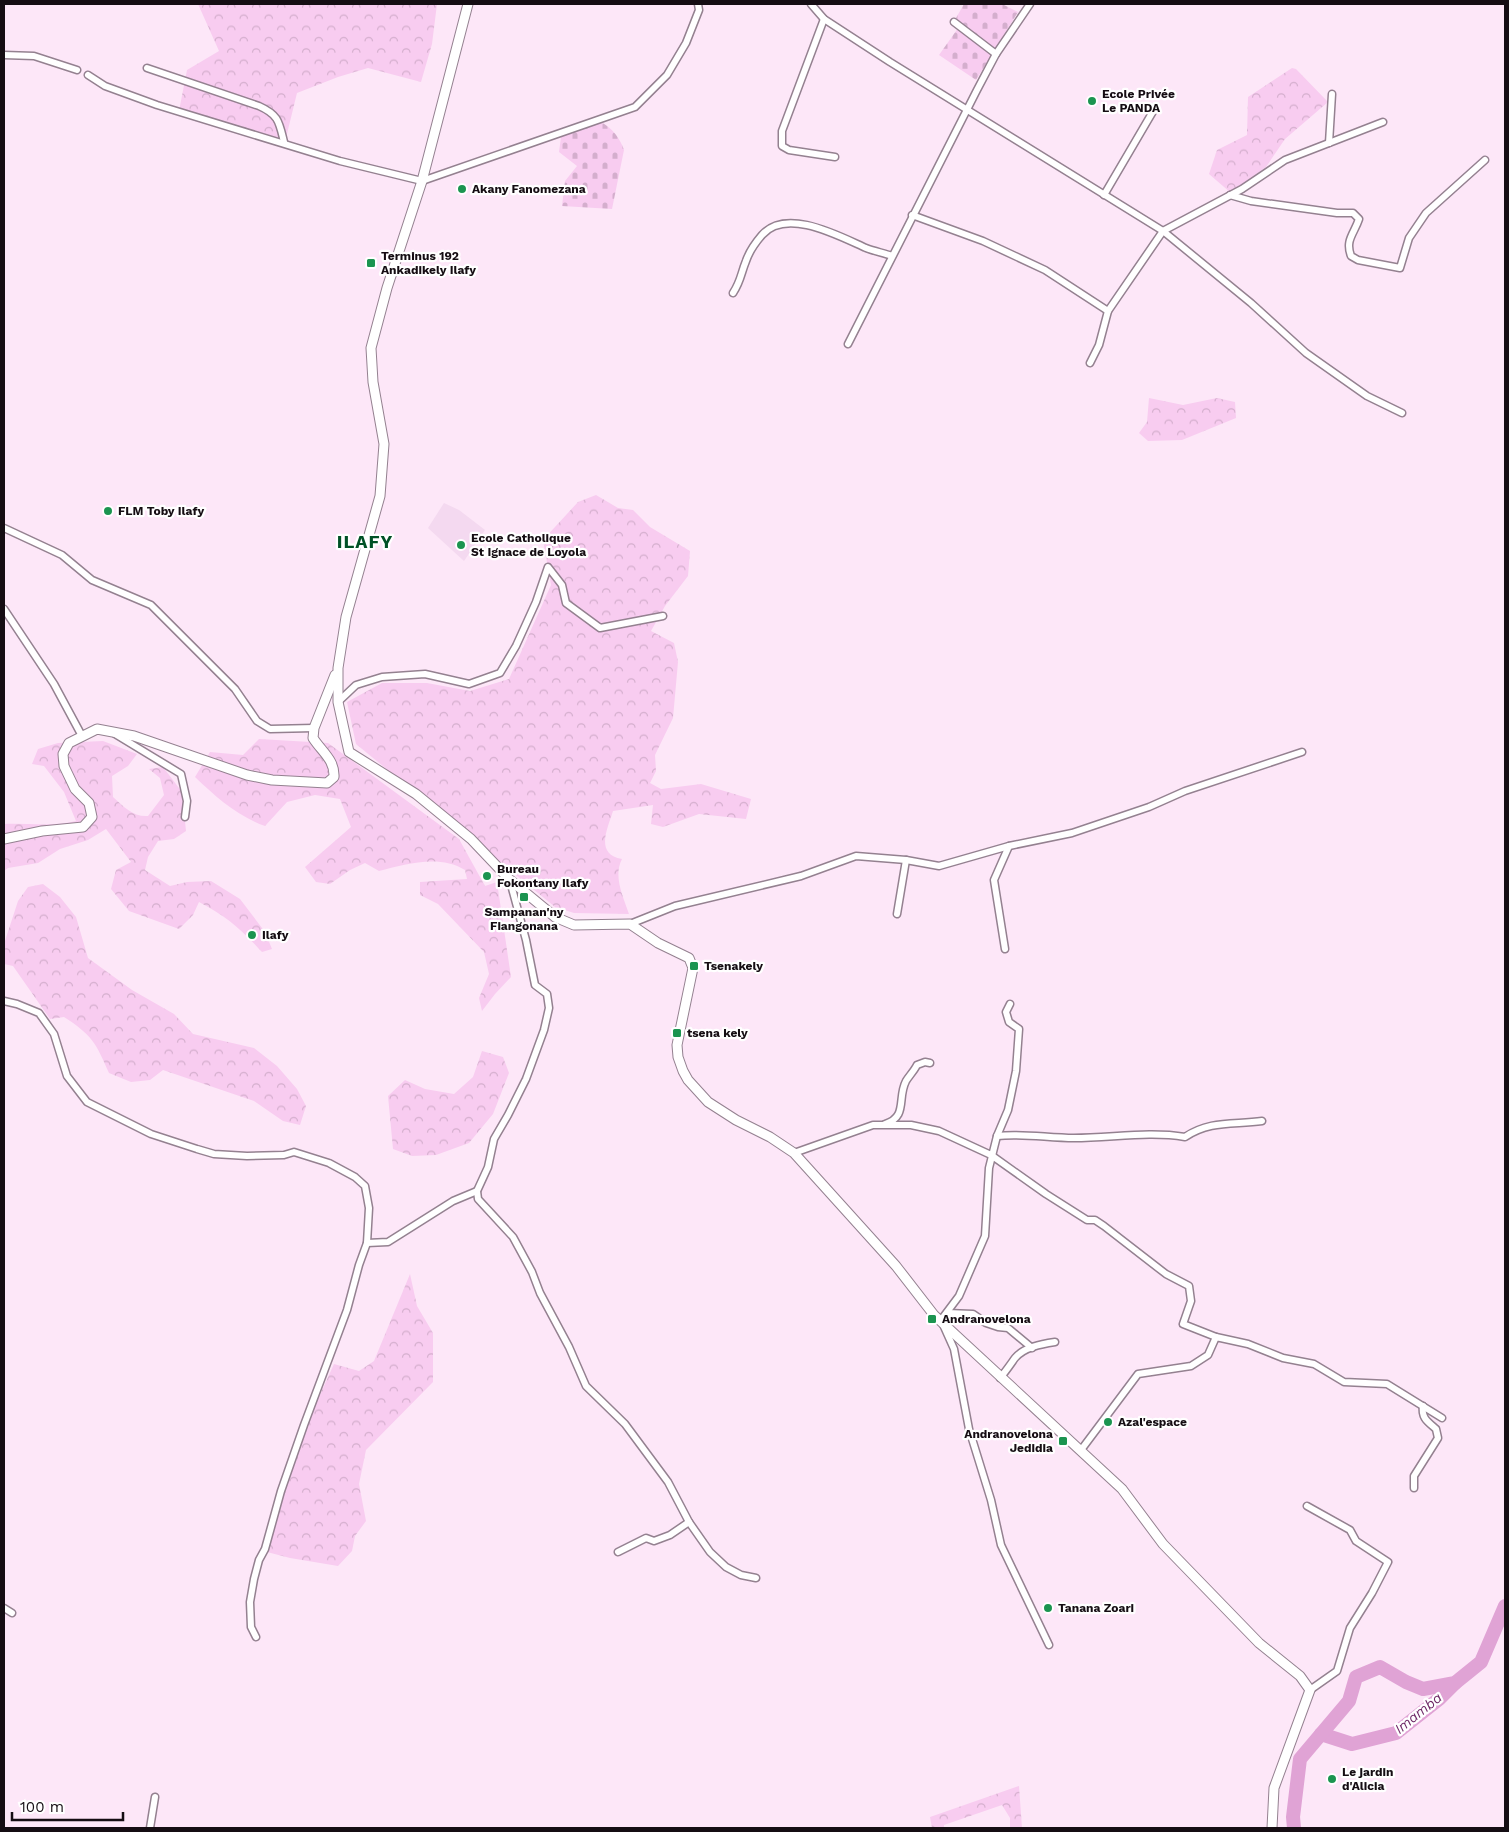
<svg xmlns="http://www.w3.org/2000/svg" width="1509" height="1832" viewBox="0 0 1509 1832" font-family="'Work Sans',sans-serif">
  <style>
    .built { fill: #f4d9f0 }
    .forest { fill: url(#forest-crowns) }
    .cemetery { fill: url(#cemetery-stones) }
    .lines { fill: none; stroke-linecap: round; stroke-linejoin: round }
    .river { stroke: #e0a3d5; stroke-width: 14 }
    .street-casing { stroke: #948190; stroke-width: 9 }
    .secondary-casing { stroke: #948190; stroke-width: 11 }
    .street { stroke: #fff; stroke-width: 6 }
    .secondary { stroke: #fff; stroke-width: 9 }
    .poi-dot { fill: #1b9450; stroke: #fff; stroke-width: 2 }
    .labels { text-anchor: middle; stroke-width: 4.5; stroke-linejoin: round; paint-order: stroke }
    .poi-label { font-size: 12px; font-weight: bold; fill: #150d13; stroke: #fff; text-anchor: start }
    .water-label { font-size: 14px; font-style: italic; fill: #6c2664; stroke: #fff }
    .district-label { font-size: 18px; font-weight: bold; letter-spacing: 1px; fill: #005126; stroke: #fff }
  </style>
  <defs>
    <pattern id="forest-crowns" width="20" height="18" patternUnits="userSpaceOnUse" patternTransform="scale(1.25)"><rect width="20" height="18" fill="#f8ccf0"/><path d="M2 6a3 3 0 1 1 6 0M12 15a3 3 0 1 1 6 0" fill="none" stroke="#d4aecd"/></pattern>
    <pattern id="cemetery-stones" width="16" height="16" patternUnits="userSpaceOnUse" patternTransform="scale(1.25)"><rect width="16" height="16" fill="#f8ccf0"/><path d="M2 7V4a2 2 0 0 1 4 0v3zM10 15v-3a2 2 0 0 1 4 0v3z" fill="#d4aecd"/></pattern>
  </defs>
  <rect width="100%" height="100%" fill="#fde7f8"/>
  <path class="built" d="M444 503 459 510 485 530 464 561 428 528Z"/>
  <g class="forest">
    <path d="M198 4H437L432 44 421 82 368 68 338 77 297 93 285 142 179 111 187 70 219 51Z"/>
    <path d="M1292 68 1296 69 1328 102 1285 139 1266 167 1231 193 1209 174 1217 150 1247 135 1248 97Z"/>
    <path d="M1149 398 1183 405 1217 398 1235 402 1236 418 1182 440 1148 441 1139 433 1147 422Z"/>
    <path d="M596 495 618 508 633 510 650 527 690 551 688 576 665 606 651 631 674 643 678 662 673 718 655 755 656 771 650 783 661 789 701 784 751 799 746 819 699 814 663 827 651 824 653 805 613 811C608 828 594 854 622 859 613 876 623 896 629 914L574 913 555 907 356 744 347 702 382 683H427L470 691 509 679 551 585 543 540 578 502Z"/>
    <path d="M259 739 328 743 459 839 485 886 497 882 511 977 495 994 482 1011 479 998 489 974 484 952 438 904 420 895V882L467 879 465 870C440 854 405 864 379 871L365 863 350 870 330 884 316 882 305 867 351 827 340 799 315 795 287 802 265 826C237 816 216 797 195 777L210 752 243 755Z"/>
    <path d="M103 741 137 754 128 766 112 776 113 797C124 807 133 817 148 816L164 795 160 778 149 769 163 767 182 792 186 831 174 839 158 841 148 857 145 870 170 886 187 882 211 881 240 899 265 932 272 949 262 952C241 929 226 916 199 902L193 915 179 929 129 911 111 889 116 870 131 862 106 829 88 840 60 849 38 863 8 868 4 871V824C28 823 52 827 76 821L64 792 44 766 32 764 38 749 58 743Z"/>
    <path d="M43 884 60 897 76 917 88 958 132 990 174 1014 193 1034 254 1048 277 1066 297 1089 306 1106 300 1125 283 1121 254 1101 163 1070 150 1080 131 1082 109 1073C96 1043 92 1035 64 1017L50 1019 13 966 4 964V944L18 901 28 887Z"/>
    <path d="M482 1051 503 1057 509 1073 493 1114 469 1143 436 1155 412 1156 393 1149 388 1096 405 1080 425 1089 454 1094 473 1077Z"/>
    <path d="M410 1274 417 1306 433 1333V1382L366 1450 359 1484 366 1521 355 1536 352 1551 338 1566 290 1558 267 1552 269 1535 308 1421 334 1364 359 1371 374 1361Z"/>
    <path d="M1019 1786 1022 1828H1010V1818L1002 1805 944 1825V1828H932L930 1817Z"/>
  </g>
  <g class="cemetery">
    <path d="M964 4H1002L1018 12 976 80 939 55 961 24 956 18Z"/>
    <path d="M601 122C612 128 620 138 624 150L612 209 562 206 565 181 577 166 559 152 561 137Z"/>
  </g>
  <g class="lines">
    <g class="river">
      <path d="M1321 1734 1352 1744 1396 1733 1439 1699 1455 1683"/>
      <path d="M1294 1828 1293 1817 1300 1759 1349 1701 1356 1677 1380 1667 1406 1682 1423 1689 1455 1683 1481 1662 1505 1606"/>
    </g>
    <defs>
      <g id="street">
        <path d="M811 4 824 19 890 62 1163 231 1251 303 1306 353 1367 396 1402 413"/>
        <path d="M824 19 782 131V146L789 150 835 157"/>
        <path d="M954 22 996 54"/>
        <path d="M4 55 34 56 77 70"/>
        <path d="M147 68 259 106C279 115 279 122 284 142"/>
        <path d="M88 75 105 86 157 105 340 161 422 181 635 107 667 75 686 43 699 10 698 4"/>
        <path d="M1329 143 1332 94"/>
        <path d="M1104 195 1155 108"/>
        <path d="M1230 195 1251 201 1337 213H1353L1359 219C1354 234 1345 240 1351 256L1358 260 1400 268 1409 238 1426 213 1485 160"/>
        <path d="M912 215 983 241 1045 270 1108 311"/>
        <path d="M733 293C741 281 741 273 746 261 749 252 756 242 762 235 786 207 839 236 866 248 874 251 883 253 892 256"/>
        <path d="M848 344 977 90 996 54 1030 4"/>
        <path d="M1090 363 1099 345 1108 311 1163 231 1242 189 1285 160 1383 122"/>
        <path d="M4 528 62 555 92 580 151 605 235 689 257 721 270 729 314 728"/>
        <path d="M4 609 54 684 82 736"/>
        <path d="M338 702 356 685 382 677 425 674 469 684 500 673 516 646 536 602 548 567 562 585 566 603 600 628 663 616"/>
        <path d="M115 734 181 774 187 801 185 817"/>
        <path d="M510 881 526 940 535 985 547 994 549 1008 544 1030 526 1079 508 1115 494 1139 488 1167 477 1191 478 1199 513 1237 532 1272 540 1293 569 1347 586 1386 625 1424 668 1482 689 1522 710 1552 726 1567 741 1575 756 1578"/>
        <path d="M897 914 906 860"/>
        <path d="M630 924 675 906 801 876 856 856 906 860 939 866 1009 846 1072 833 1149 807 1185 791 1302 752"/>
        <path d="M1005 949 994 880 1009 846"/>
        <path d="M4 1001 17 1004 39 1013 54 1034 67 1076 87 1102 151 1134 197 1149 214 1154 247 1156 284 1155 294 1152 329 1163 355 1177 365 1186 369 1208 367 1243 359 1265 347 1310 304 1425 281 1491 265 1549 259 1560 254 1579 250 1602 251 1627 256 1637"/>
        <path d="M1010 1004 1006 1012 1009 1022 1019 1029 1016 1071 1008 1110 997 1136 989 1168 985 1236 959 1296 941 1320 954 1349 969 1429 991 1500 1001 1545 1049 1645"/>
        <path d="M885 1124C908 1117 897 1098 906 1081 909 1076 914 1071 917 1065L925 1062 930 1063"/>
        <path d="M997 1136C1023 1133 1048 1138 1074 1138 1112 1138 1148 1131 1185 1137 1210 1120 1234 1125 1262 1121"/>
        <path d="M794 1153 873 1125H911L939 1131 991 1155 1046 1194 1087 1220H1095L1104 1226 1166 1274 1189 1286 1191 1301 1183 1324 1216 1337"/>
        <path d="M367 1243 388 1242 453 1201 477 1191"/>
        <path d="M947 1313 973 1314 986 1323 998 1327 1008 1328 1032 1348"/>
        <path d="M1000 1378C1006 1371 1010 1365 1015 1358 1024 1347 1042 1344 1055 1342"/>
        <path d="M1081 1450 1138 1374 1191 1366 1208 1355 1216 1337 1248 1344 1283 1358 1314 1364 1344 1382 1387 1384 1442 1418"/>
        <path d="M1414 1488V1476L1438 1438 1436 1429C1428 1422 1421 1418 1423 1406"/>
        <path d="M1307 1506 1350 1530 1356 1541 1388 1562 1372 1593 1350 1628 1337 1671 1310 1690"/>
        <path d="M618 1552 646 1538 654 1541 670 1535 689 1522"/>
        <path d="M4 1608 12 1613"/>
        <path d="M150 1828 155 1797"/>
      </g>
      <g id="secondary">
        <path d="M468 4 422 181 387 288 371 348 373 382 384 444 380 496 346 617 338 668V702L349 752 416 794 471 839 509 879 555 917 574 925 630 924 658 943 689 958 693 968 677 1045 678 1057 683 1071 688 1080 708 1102 736 1120 770 1137 794 1153 896 1266 934 1315 1122 1489 1163 1544 1259 1643 1300 1676 1310 1690 1274 1788 1272 1828"/>
        <path d="M4 839 42 831 83 827 92 817 89 803 75 789 64 766 63 754 69 743 97 729 134 736 247 775 272 780 327 783 334 777C335 760 322 752 313 738L314 728 335 675"/>
      </g>
    </defs>
    <use href="#street" class="street-casing"/>
    <use href="#secondary" class="secondary-casing"/>
    <use href="#street" class="street"/>
    <use href="#secondary" class="secondary"/>
  </g>
  <g class="poi-dot">
    <circle cx="1092" cy="101" r="5"/>
    <circle cx="462" cy="189" r="5"/>
    <rect x="366" y="258" width="10" height="10" rx="2.5"/>
    <circle cx="108" cy="511" r="5"/>
    <circle cx="461" cy="545" r="5"/>
    <circle cx="487" cy="876" r="5"/>
    <rect x="519" y="892" width="10" height="10" rx="2.5"/>
    <circle cx="252" cy="935" r="5"/>
    <rect x="689" y="961" width="10" height="10" rx="2.5"/>
    <rect x="672" y="1028" width="10" height="10" rx="2.5"/>
    <rect x="927" y="1314" width="10" height="10" rx="2.5"/>
    <circle cx="1108" cy="1422" r="5"/>
    <rect x="1058" y="1436" width="10" height="10" rx="2.5"/>
    <circle cx="1048" cy="1608" r="5"/>
    <circle cx="1332" cy="1779" r="5"/>
  </g>
  <g class="labels">
    <g class="poi-label">
      <text x="1102" y="98">Ecole Privée<tspan x="1102" dy="14">Le PANDA</tspan></text>
      <text x="472" y="193">Akany Fanomezana</text>
      <text x="381" y="260">Terminus 192<tspan x="381" dy="14">Ankadikely Ilafy</tspan></text>
      <text x="118" y="515">FLM Toby Ilafy</text>
      <text x="471" y="542">Ecole Catholique<tspan x="471" dy="14">St Ignace de Loyola</tspan></text>
      <text x="497" y="873">Bureau<tspan x="497" dy="14">Fokontany Ilafy</tspan></text>
      <text x="524" y="916" text-anchor="middle">Sampanan'ny<tspan x="524" dy="14">Fiangonana</tspan></text>
      <text x="262" y="939">Ilafy</text>
      <text x="704" y="970">Tsenakely</text>
      <text x="687" y="1037">tsena kely</text>
      <text x="942" y="1323">Andranovelona</text>
      <text x="1118" y="1426">Azal'espace</text>
      <text x="1053" y="1438" text-anchor="end">Andranovelona<tspan x="1053" dy="14">Jedidia</tspan></text>
      <text x="1058" y="1612">Tanana Zoari</text>
      <text x="1342" y="1776">Le jardin<tspan x="1342" dy="14">d'Alicia</tspan></text>
    </g>
    <g class="water-label">
      <text transform="translate(1418 1713) rotate(-39)" y="5">Imamba</text>
    </g>
    <g class="district-label">
      <text x="365" y="548">ILAFY</text>
    </g>
  </g>
  <rect width="1509" height="1832" fill="none" stroke="#150d13" stroke-width="10"/>
  <path d="M12 1812v8h111v-8" fill="none" stroke="#150d13" stroke-width="2.5"/>
  <text x="20" y="1812" font-size="15" fill="#150d13" stroke="#ffffff" stroke-width="4" paint-order="stroke">100 m</text>
</svg>
